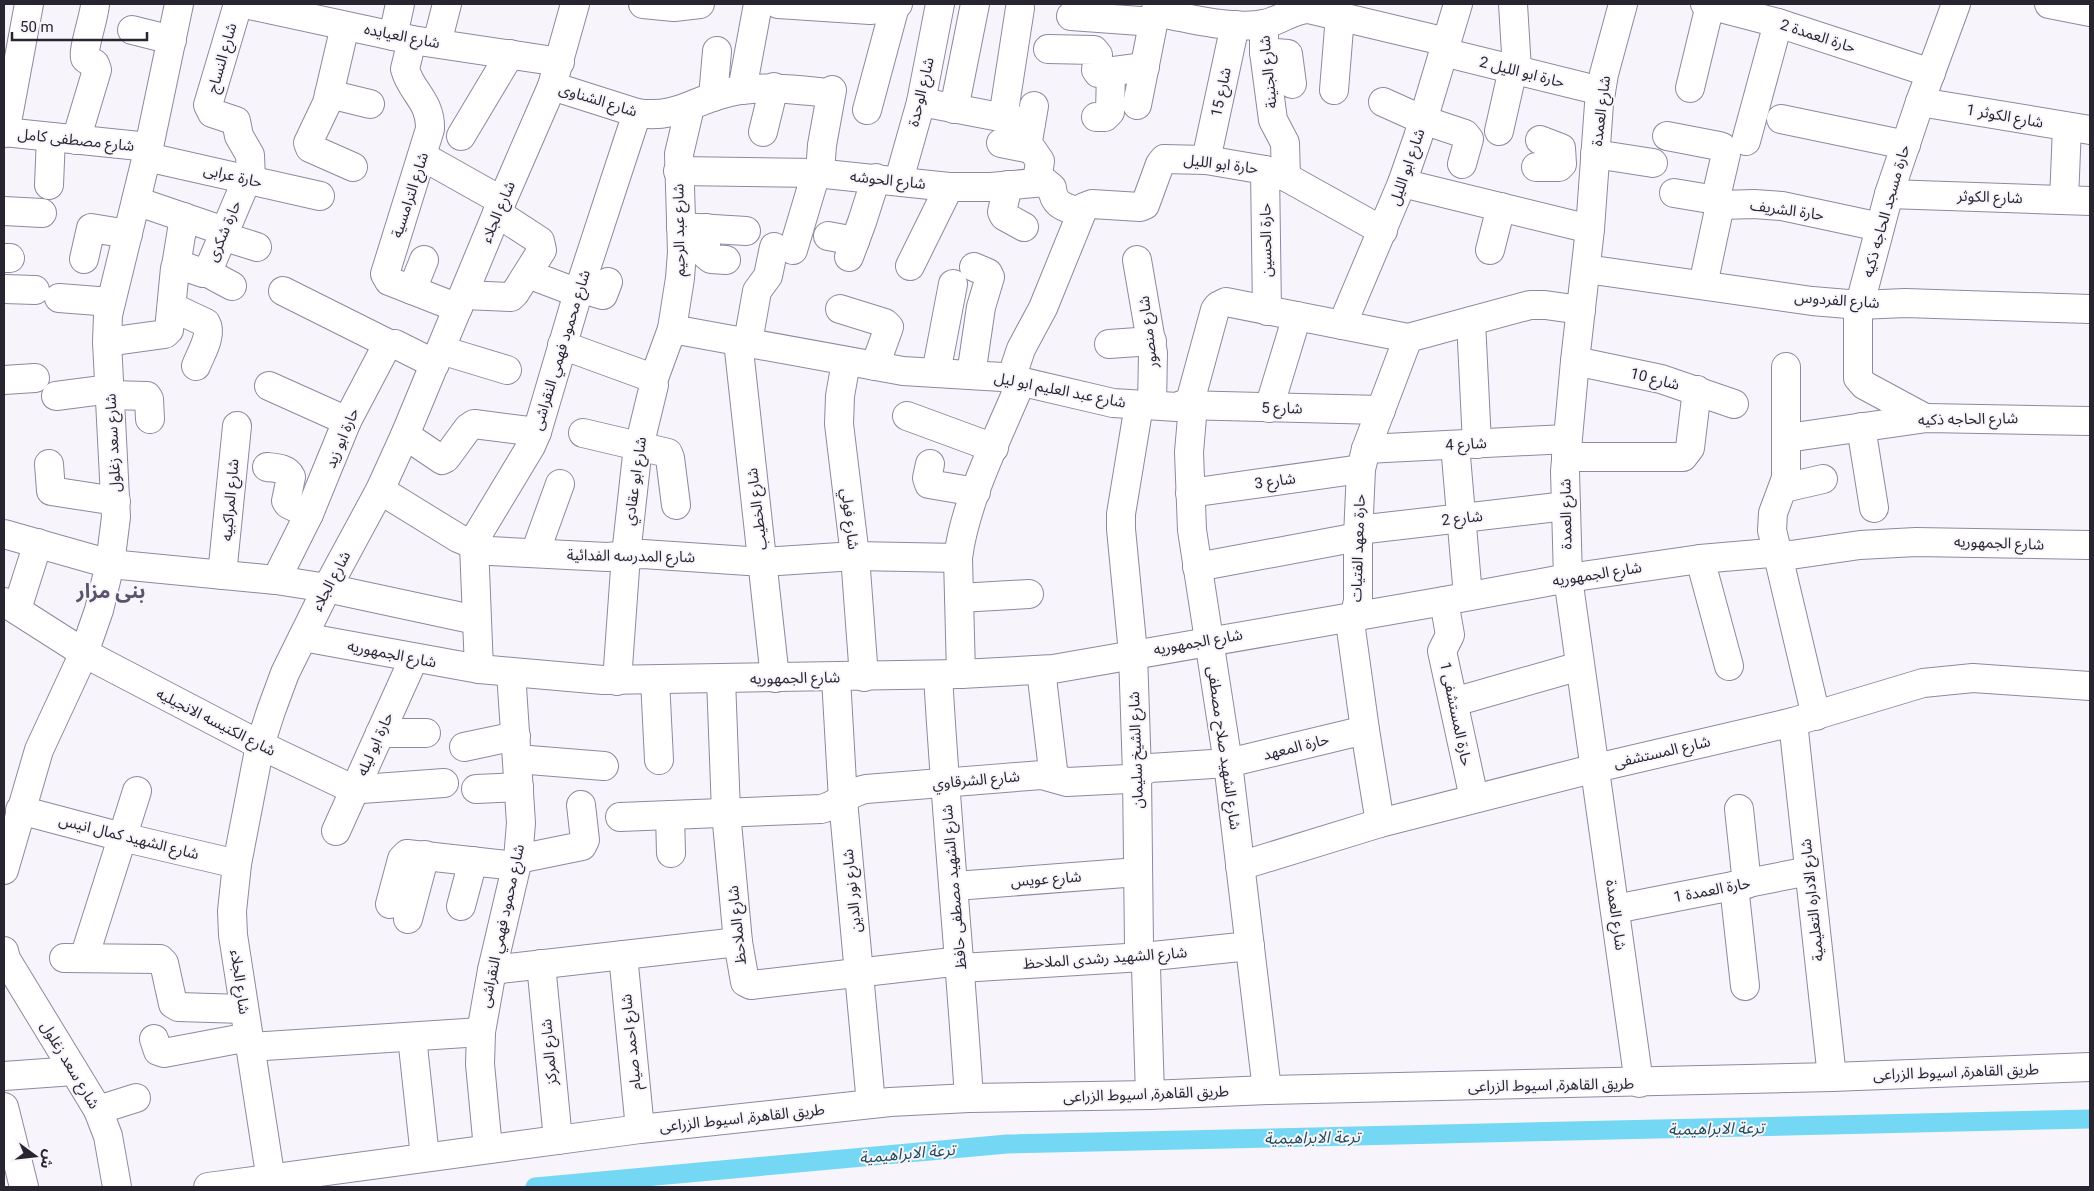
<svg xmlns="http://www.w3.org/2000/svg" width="2094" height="1191" viewBox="0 0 2094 1191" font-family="Roboto,'Noto Sans Arabic',sans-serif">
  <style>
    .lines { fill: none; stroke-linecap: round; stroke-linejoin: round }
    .canal { stroke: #74d8f4; stroke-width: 19 }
    .minor-casing { stroke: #9087a1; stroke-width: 30 }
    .highway-casing { stroke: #9087a1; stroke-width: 30 }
    .minor { stroke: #fff; stroke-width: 28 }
    .highway { stroke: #fff; stroke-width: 28 }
    .labels { text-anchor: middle; stroke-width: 4; stroke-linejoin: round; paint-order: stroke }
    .street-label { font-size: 15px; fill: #292530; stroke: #f7f5fb }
    .water-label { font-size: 16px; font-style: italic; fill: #204d59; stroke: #f7f5fb }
    .district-label { font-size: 20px; font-weight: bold; fill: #5b536b; stroke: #f7f5fb }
  </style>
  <rect width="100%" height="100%" fill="#f7f5fb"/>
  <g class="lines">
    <path class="canal" d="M535 1187 1007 1144 2090 1119"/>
    <defs>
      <g id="minor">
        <path d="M238 4 208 105 212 113 236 121 239 136 250 155 251 180"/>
        <path d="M245 4 412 40 560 62"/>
        <path d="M643 4 674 7 700 4"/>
        <path d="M778 4 870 10 887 8 898 4"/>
        <path d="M1513 4 1517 70"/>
        <path d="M1623 4 1604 74 1599 104 1590 229 1575 361 1565 471 1568 578 1639 1083"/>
        <path d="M1705 4 1778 23 1931 73"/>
        <path d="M2049 4 2090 12"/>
        <path d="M1156 12C1184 18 1236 30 1264 24 1280 21 1291 10 1308 9L1447 42"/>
        <path d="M1071 16 1154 22"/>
        <path d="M1264 24V52L1273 120 1285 143 1286 177"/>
        <path d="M345 26 327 103 308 143 310 148 353 167"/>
        <path d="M132 30 172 40"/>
        <path d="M393 36 400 4"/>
        <path d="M412 40 405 69C411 92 431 101 430 129L385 274 389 281 458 308"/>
        <path d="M437 43 447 4"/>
        <path d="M1048 49 1094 50 1098 55 1096 70 1098 73 1145 67"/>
        <path d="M1264 52 1288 54 1292 84"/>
        <path d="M1443 52 1601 91"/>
        <path d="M552 86 637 113C678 119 693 100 730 92 760 86 789 89 819 92"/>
        <path d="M1690 88 1710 5"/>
        <path d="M742 90 758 4"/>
        <path d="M1334 90 1340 16"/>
        <path d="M329 94 370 104"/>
        <path d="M713 97 717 51"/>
        <path d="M921 102 1031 123"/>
        <path d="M1383 102 1423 120 1465 134 1469 139 1462 164"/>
        <path d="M1920 102 2090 130"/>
        <path d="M1137 105 1157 4"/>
        <path d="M1034 106 1028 141 1029 145 1040 161 1037 182"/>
        <path d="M954 109 975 4"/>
        <path d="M867 110 895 6"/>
        <path d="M1096 117H1105L1110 112 1111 72"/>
        <path d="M1003 118 1020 8"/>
        <path d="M1781 119 1906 145"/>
        <path d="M1499 131 1513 69"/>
        <path d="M4 132 149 147"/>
        <path d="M763 132 774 87"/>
        <path d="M5 133 29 4"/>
        <path d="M461 136 510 54"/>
        <path d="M1667 136 1719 146 1722 147 1726 154 1716 197 1720 205 1754 204 1782 206 1880 227"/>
        <path d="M76 140 97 70 95 64C92 62 87 61 85 58 82 52 95 14 95 4"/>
        <path d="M1746 141 1778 23"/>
        <path d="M1001 143 1031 149"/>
        <path d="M1595 154 1653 163"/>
        <path d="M422 156 502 201"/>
        <path d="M147 157 320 196"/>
        <path d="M1206 160 1235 25"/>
        <path d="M1536 167H1559L1562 164 1561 148 1540 140"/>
        <path d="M1265 170 1267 311"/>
        <path d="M678 171 816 173 949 187H991L1045 182 1052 188C1054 207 1066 207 1081 213"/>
        <path d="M820 173 822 145 832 90"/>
        <path d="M899 180 921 102 940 4"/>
        <path d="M1402 183 1590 229"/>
        <path d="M49 185 51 137"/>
        <path d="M1008 185 1002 212 1004 216 1024 227"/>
        <path d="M1674 193 1716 200"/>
        <path d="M1889 194 2090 201"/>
        <path d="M2064 200 2067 127"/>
        <path d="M136 201 224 231"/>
        <path d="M4 211 42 213"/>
        <path d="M681 227 746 231"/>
        <path d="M706 228V255L711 259 726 260"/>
        <path d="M222 236 257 247"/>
        <path d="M828 236 855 241"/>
        <path d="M793 250 816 173"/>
        <path d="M1490 250 1501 207"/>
        <path d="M849 257 862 222 876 178"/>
        <path d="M4 258H10"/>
        <path d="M84 259 91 228 128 234"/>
        <path d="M1137 260 1153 353 1152 405"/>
        <path d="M176 266 184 217"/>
        <path d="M910 266 949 187"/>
        <path d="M1586 269 1812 301 1860 305 1905 303 2090 309"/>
        <path d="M206 272 232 286"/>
        <path d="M528 274 578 293"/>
        <path d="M1703 285 1720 205"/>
        <path d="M579 288 603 295 608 282"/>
        <path d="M4 289 35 290"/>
        <path d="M412 290 424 260"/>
        <path d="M283 291 389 344"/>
        <path d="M464 295 511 297 515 293 542 250 540 241 497 213"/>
        <path d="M59 298 111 302"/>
        <path d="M172 307 206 323C213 335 200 355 196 366"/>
        <path d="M840 309 885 323 889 327 875 366"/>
        <path d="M1471 321 1477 444"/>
        <path d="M1342 325 1402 183 1418 137 1458 4"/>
        <path d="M672 329 903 371 1002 377 1113 403 1177 407 1187 403 1191 398 1215 310 1218 306 1226 302 1408 338 1530 305H1545L1581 310"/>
        <path d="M738 341 775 678"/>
        <path d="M107 342 165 334 169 330 175 268 180 265 203 273 208 271 247 179"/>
        <path d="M748 342 757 291 768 276 774 247"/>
        <path d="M1109 344 1152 341"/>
        <path d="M562 345 647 376 651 378 654 385 637 455 626 555 617 681"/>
        <path d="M441 350 507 370"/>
        <path d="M1575 361 1661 379 1734 404"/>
        <path d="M846 362 840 396 839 424 855 556 864 677"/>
        <path d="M1786 367V478L1773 513 1772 530 1816 716"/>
        <path d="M936 373 953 284"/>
        <path d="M971 375 981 307 990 277 988 273 974 267"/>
        <path d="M1011 379 1021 349 1043 308 1084 207 1092 204 1140 207 1145 205 1160 164 1164 159 1206 160 1265 170 1286 177 1383 231"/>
        <path d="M4 380 35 378"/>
        <path d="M653 381 672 329 680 278 682 252 679 154 690 107"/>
        <path d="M269 386 347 421"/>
        <path d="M110 395 147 396 149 399 150 419"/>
        <path d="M56 396 110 389"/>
        <path d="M1139 405 1121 514V529L1133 653 1137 774 1139 946 1146 967 1150 1095"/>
        <path d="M1182 405 1381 410"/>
        <path d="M1193 406 1189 452 1192 530 1228 763 1267 1090"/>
        <path d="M1269 408 1297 316"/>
        <path d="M907 416 994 448"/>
        <path d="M1925 418 1864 385 1858 378V314L1862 296 1889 194 1920 102 1956 4"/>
        <path d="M1861 427 1874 508"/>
        <path d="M583 433 668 453 670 458 676 505"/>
        <path d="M405 435 442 460 446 458 468 428 474 424 537 432"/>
        <path d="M1787 438 1927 418 2090 421"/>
        <path d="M1455 445 1468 596"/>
        <path d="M1366 449 1567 439"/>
        <path d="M1566 457H1683L1690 448 1697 390"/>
        <path d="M49 464 51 491 116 501"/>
        <path d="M930 464 927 478 929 484 976 492"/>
        <path d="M267 467C276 468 287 468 291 477L286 501 288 504 309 514"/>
        <path d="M1784 488 1823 479"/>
        <path d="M380 490 458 538 490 551 607 557 643 554 763 562 855 556 958 558"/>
        <path d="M1190 493 1361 469"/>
        <path d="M1358 530 1566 506"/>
        <path d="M4 534 110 564 276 580 327 588 476 620"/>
        <path d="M535 553 560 484"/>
        <path d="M1700 559 1729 666"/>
        <path d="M1197 567 1358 537"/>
        <path d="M222 575 237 426"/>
        <path d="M276 580 309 514 347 421 387 345 395 344 435 364"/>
        <path d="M959 598 1029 594"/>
        <path d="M1444 601 1450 635 1442 651 1474 798"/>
        <path d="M4 602 84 653 260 745 342 784 362 789 444 783"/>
        <path d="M17 609 38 543"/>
        <path d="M303 637 479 669 603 680 961 674 1053 669 1444 601 1568 578 1700 559 1770 553 1791 555 1860 545 1916 542 2090 545"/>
        <path d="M479 669 474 545 478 534 531 446 537 432 578 293 637 113"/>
        <path d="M1041 670 1054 778"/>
        <path d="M961 674 958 558C965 501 999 435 1021 382"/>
        <path d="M938 675C946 816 960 957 969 1098"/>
        <path d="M836 678 843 800 871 1104"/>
        <path d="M721 679 726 812 738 942 745 982 751 985 961 961"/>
        <path d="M655 680 659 760"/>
        <path d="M1454 702 1580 666"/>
        <path d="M1793 722 1832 1077"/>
        <path d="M380 733H426"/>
        <path d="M464 747 516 736"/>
        <path d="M517 759 604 766"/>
        <path d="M476 789 519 787"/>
        <path d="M1739 809 1747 884"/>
        <path d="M20 810 122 837 237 864"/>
        <path d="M670 815 671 853"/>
        <path d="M620 817 821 809C838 805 849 792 866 789L1042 775 1067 782 1127 779 1150 768 1228 763 1365 730"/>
        <path d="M1380 823 1365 730 1351 629 1358 601V537L1361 469 1366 449 1408 338"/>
        <path d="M336 831 414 658"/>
        <path d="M518 859 582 846 585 840 581 805"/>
        <path d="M1240 866 1380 823 1596 768 1793 722 1923 683 1973 678 2090 686"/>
        <path d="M4 870 39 750 84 653 99 610 110 564 116 517 107 342 108 315 149 147 179 4"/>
        <path d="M955 886 1138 872"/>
        <path d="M1734 886 1745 986"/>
        <path d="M390 904 402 859 407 854 516 866"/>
        <path d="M461 906 473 861"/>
        <path d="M1615 909 1809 871"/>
        <path d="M408 919 425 855"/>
        <path d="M4 951 6 959 98 1110 108 1136 117 1187"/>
        <path d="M623 955 640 1129"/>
        <path d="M64 958 160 959 164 963 173 1004 178 1007 244 1009"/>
        <path d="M84 958 137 791"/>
        <path d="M541 964 558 1140"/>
        <path d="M961 968 1143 957 1250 946"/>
        <path d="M492 970 738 942"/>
        <path d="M412 1037 425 1157"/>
        <path d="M154 1039 158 1051 164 1053 249 1037"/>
        <path d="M250 1047 481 1032"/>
        <path d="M4 1076 74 1071"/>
        <path d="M4 1107 24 1187"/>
        <path d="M98 1110 136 1098"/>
        <path d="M488 1149 480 1064 481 1032 492 970 518 859 521 823 511 672"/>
        <path d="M272 1187 233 935 232 911 237 864 260 745 271 711 285 673 327 588 380 490 405 435 502 201 552 86 575 4"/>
      </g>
      <path id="highway" d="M208 1187 640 1129 890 1102 969 1098 1150 1095 1267 1090 1832 1077 2090 1067"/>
    </defs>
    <use href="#minor" class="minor-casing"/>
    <use href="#highway" class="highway-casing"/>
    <use href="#minor" class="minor"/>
    <use href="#highway" class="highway"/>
  </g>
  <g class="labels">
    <g class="street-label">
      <text transform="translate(402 36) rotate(11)" y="5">شارع العيايده</text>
      <text transform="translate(1818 36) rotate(18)" y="5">حارة العمدة 2</text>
      <text transform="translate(222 58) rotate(-74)" y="5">شارع النساج</text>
      <text transform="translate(1268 72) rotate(-96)" y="5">شارع الجنينة</text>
      <text transform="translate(1522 72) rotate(14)" y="5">حارة ابو الليل 2</text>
      <text transform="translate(921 92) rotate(-77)" y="5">شارع الوحدة</text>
      <text transform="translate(1221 92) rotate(-78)" y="5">شارع 15</text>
      <text transform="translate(598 100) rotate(17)" y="5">شارع الشناوى</text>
      <text transform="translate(1601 111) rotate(-83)" y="5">شارع العمدة</text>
      <text transform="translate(2005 116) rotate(10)" y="5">شارع الكوثر 1</text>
      <text transform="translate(76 140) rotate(6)" y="5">شارع مصطفى كامل</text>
      <text transform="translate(1221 164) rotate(7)" y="5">حارة ابو الليل</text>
      <text transform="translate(1407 167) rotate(-71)" y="5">شارع ابو الليل</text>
      <text transform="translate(233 176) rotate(13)" y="5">حارة عرابى</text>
      <text transform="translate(888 180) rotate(6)" y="5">شارع الحوشه</text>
      <text transform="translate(410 195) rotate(-72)" y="5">شارع الترامسية</text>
      <text transform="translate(1990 197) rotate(2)" y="5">شارع الكوثر</text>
      <text transform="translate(1787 210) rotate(8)" y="5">حارة الشريف</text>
      <text transform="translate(1886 211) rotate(-74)" y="5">حارة مسجد الحاجه ذكيه</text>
      <text transform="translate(498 212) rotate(-67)" y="5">شارع الجلاء</text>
      <text transform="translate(679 230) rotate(-91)" y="5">شارع عبد الرحيم</text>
      <text transform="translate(224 231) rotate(-67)" y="5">حارة شكرى</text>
      <text transform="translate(1266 240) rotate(-91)" y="5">حارة الحسين</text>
      <text transform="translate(1837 300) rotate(4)" y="5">شارع الفردوس</text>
      <text transform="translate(1148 332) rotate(-97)" y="5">شارع منصور</text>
      <text transform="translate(561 350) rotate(-73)" y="5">شارع محمود فهمي النقراشى</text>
      <text transform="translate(1655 379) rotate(14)" y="5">شارع 10</text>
      <text transform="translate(1060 390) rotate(11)" y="5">شارع عبد العليم ابو ليل</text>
      <text transform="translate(1282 408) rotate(1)" y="5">شارع 5</text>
      <text transform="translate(1968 419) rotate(-1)" y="5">شارع الحاجه ذكيه</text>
      <text transform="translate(342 438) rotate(-67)" y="5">حارة ابو زيد</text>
      <text transform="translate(113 443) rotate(-93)" y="5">شارع سعد زغلول</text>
      <text transform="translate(1466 444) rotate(-3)" y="5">شارع 4</text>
      <text transform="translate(635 481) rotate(-82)" y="5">شارع ابو عقادي</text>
      <text transform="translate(1275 481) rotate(-8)" y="5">شارع 3</text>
      <text transform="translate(230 500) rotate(-85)" y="5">شارع المراكبيه</text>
      <text transform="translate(757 509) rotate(-97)" y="5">شارع الخطيب</text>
      <text transform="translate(1566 514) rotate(-91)" y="5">شارع العمدة</text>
      <text transform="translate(1462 518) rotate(-6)" y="5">شارع 2</text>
      <text transform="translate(850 519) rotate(83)" y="5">شارع فولي</text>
      <text transform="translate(1999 543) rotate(2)" y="5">شارع الجمهوريه</text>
      <text transform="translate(1358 548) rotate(-88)" y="5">حارة معهد الفتيات</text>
      <text transform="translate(631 556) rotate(1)" y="5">شارع المدرسه الفدائية</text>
      <text transform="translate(1597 574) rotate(-9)" y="5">شارع الجمهوريه</text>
      <text transform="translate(331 581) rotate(-62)" y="5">شارع الجلاء</text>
      <text transform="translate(1198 642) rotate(-10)" y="5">شارع الجمهوريه</text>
      <text transform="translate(392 654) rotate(11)" y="5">شارع الجمهوريه</text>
      <text transform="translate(795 678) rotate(-1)" y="5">شارع الجمهوريه</text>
      <text transform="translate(1456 714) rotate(78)" y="5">حارة المستشفى 1</text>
      <text transform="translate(216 722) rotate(27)" y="5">شارع الكنيسه الانجيليه</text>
      <text transform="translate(375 744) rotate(-66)" y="5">حارة ابو ليله</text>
      <text transform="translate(1296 747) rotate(-14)" y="5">حارة المعهد</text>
      <text transform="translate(1224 748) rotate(82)" y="5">شارع الشهيد صلاح مصطفى</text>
      <text transform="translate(1136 750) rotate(-92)" y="5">شارع الشيخ سليمان</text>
      <text transform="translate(1662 752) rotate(-13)" y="5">شارع المستشفى</text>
      <text transform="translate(976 780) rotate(-5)" y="5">شارع الشرقاوي</text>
      <text transform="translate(129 837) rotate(14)" y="5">شارع الشهيد كمال انيس</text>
      <text transform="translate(1046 879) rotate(-4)" y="5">شارع عويس</text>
      <text transform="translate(954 887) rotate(-95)" y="5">شارع الشهيد مصطفى حافظ</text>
      <text transform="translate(1712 890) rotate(-11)" y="5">حارة العمدة 1</text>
      <text transform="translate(852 891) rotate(-96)" y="5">شارع نور الدين</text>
      <text transform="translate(1812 900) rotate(-96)" y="5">شارع الاداره التعليمية</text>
      <text transform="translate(1616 915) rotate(82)" y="5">شارع العمدة</text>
      <text transform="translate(737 925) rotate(-96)" y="5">شارع الملاحظ</text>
      <text transform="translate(502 926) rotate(-78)" y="5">شارع محمود فهمي النقراشى</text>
      <text transform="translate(1105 958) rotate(-4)" y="5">شارع الشهيد رشدى الملاحظ</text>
      <text transform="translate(240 982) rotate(82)" y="5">شارع الجلاء</text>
      <text transform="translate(631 1042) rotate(-96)" y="5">شارع احمد صيام</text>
      <text transform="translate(549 1052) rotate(-95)" y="5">شارع المركز</text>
      <text transform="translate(70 1065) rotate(59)" y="5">شارع سعد زغلول</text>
      <text transform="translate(1956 1072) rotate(-2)" y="5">طريق القاهرة, اسيوط الزراعى</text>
      <text transform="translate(1551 1085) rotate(-1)" y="5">طريق القاهرة, اسيوط الزراعى</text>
      <text transform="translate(1146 1094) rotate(-2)" y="5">طريق القاهرة, اسيوط الزراعى</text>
      <text transform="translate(742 1118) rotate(-6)" y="5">طريق القاهرة, اسيوط الزراعى</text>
    </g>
    <g class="water-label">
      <text transform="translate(1716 1128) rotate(-1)" y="6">ترعة الابراهيمية</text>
      <text transform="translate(1312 1137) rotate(-1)" y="6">ترعة الابراهيمية</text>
      <text transform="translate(907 1153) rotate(-5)" y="6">ترعة الابراهيمية</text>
    </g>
    <g class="district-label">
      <text x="111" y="598">بنى مزار</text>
    </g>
  </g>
  <rect width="2094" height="1191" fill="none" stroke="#292530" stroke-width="10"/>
  <g transform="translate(35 1156) rotate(105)" stroke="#f7f5fb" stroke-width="4" paint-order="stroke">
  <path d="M0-4L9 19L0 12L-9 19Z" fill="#292530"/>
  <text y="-8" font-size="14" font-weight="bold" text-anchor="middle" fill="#292530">ش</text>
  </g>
  <path d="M12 32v8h135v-8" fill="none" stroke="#292530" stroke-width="2.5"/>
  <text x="20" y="32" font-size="15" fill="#292530" stroke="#f7f5fb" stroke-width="4" paint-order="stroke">50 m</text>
</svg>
